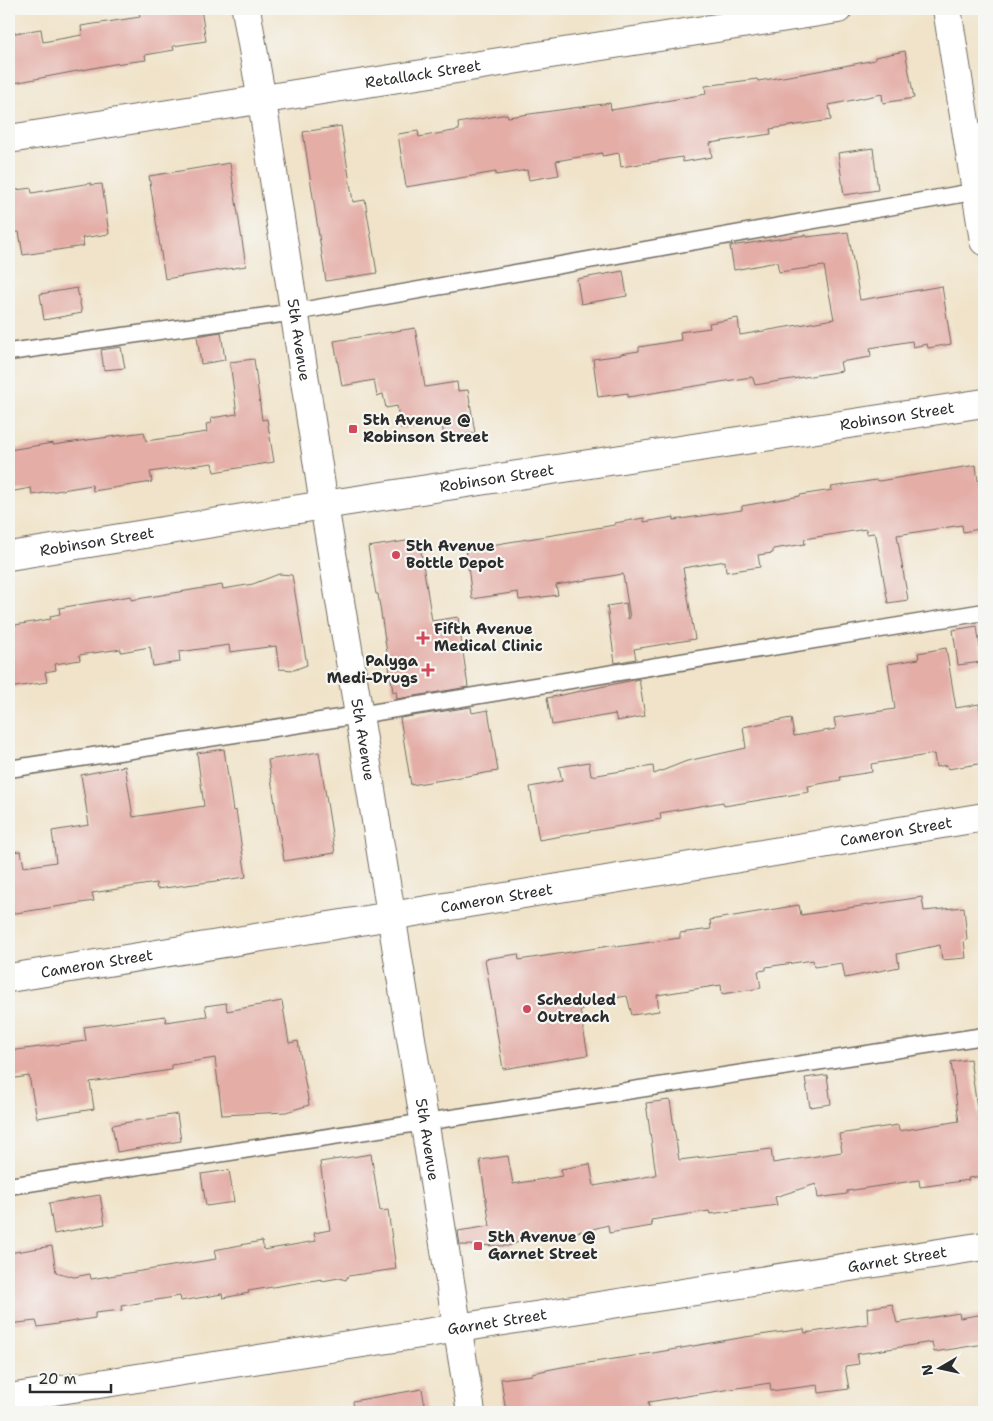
<svg xmlns="http://www.w3.org/2000/svg" width="993" height="1421" viewBox="0 0 993 1421" font-family="'Shantell Sans',sans-serif">
  <style>
    .building { fill: #e4aea7 }
    .lines { fill: none; stroke-linecap: round; stroke-linejoin: round }
    .lane-casing { stroke: #706b62; stroke-width: 19 }
    .street-casing { stroke: #706b62; stroke-width: 30 }
    .lane { stroke: #fff; stroke-width: 16 }
    .street { stroke: #fff; stroke-width: 28 }
    .poi-dot { fill: #d1495b; stroke: #f6f6f2; stroke-width: 2 }
    .labels { text-anchor: middle; stroke-width: 4.5; stroke-linejoin: round; paint-order: stroke }
    .street-label { font-size: 15px; fill: #2b2b2b; stroke: #f6f6f2 }
    .poi-label { font-size: 15px; font-weight: bold; fill: #2b2b2b; stroke: #f6f6f2; text-anchor: start }
  </style>
  <rect width="100%" height="100%" fill="#f6f6f2"/>
  <filter id="ink" filterUnits="userSpaceOnUse"><feTurbulence type="fractalNoise" baseFrequency=".02" numOctaves="2"/><feDisplacementMap in="SourceGraphic" scale="10" xChannelSelector="R" yChannelSelector="G"/><feConvolveMatrix kernelMatrix="1 2 1 2 8 2 1 2 1" color-interpolation-filters="sRGB"/></filter>
  <filter id="wash" filterUnits="userSpaceOnUse"><feTurbulence type="fractalNoise" baseFrequency=".0096" numOctaves="4" result="noise"/><feDisplacementMap in="SourceGraphic" scale="20" xChannelSelector="R" yChannelSelector="G"/><feGaussianBlur stdDeviation="1.12" result="paint"/><feColorMatrix in="noise" values="0 0 0 0 0 0 0 0 0 0 0 0 0 0 0 0 0 1.4 0 .05"/><feComposite in="paint" operator="in"/></filter>
  <g filter="url(#wash)">
    <rect width="100%" height="100%" fill="#f0e3c9"/>
    <g id="blocks">
      <g class="building">
        <path d="M138 9H201L206 41 173 46 174 50 145 55 146 60 114 64 9 84V34L41 29 43 42 82 35 81 26 140 17Z"/>
        <path d="M905 51 914 98 883 103 882 94 829 105 831 120 770 129 771 134 710 143 712 157 683 162 682 157 621 167 619 153 602 156V153L556 161 559 175 529 180 527 170 496 175V172L406 187 398 134 418 131 419 137 459 130 458 123 507 114 508 117 610 103 611 110 642 105 706 94 705 86 757 79 758 81 807 73 875 60V57Z"/>
        <path d="M341 126 353 202 365 200 377 273 326 281 303 132Z"/>
        <path d="M873 148 878 190 844 195 838 153Z"/>
        <path d="M230 163 246 266 165 279 149 176Z"/>
        <path d="M91 183V185L102 184 109 234 82 238 84 246 23 255 19 232 9 233V191L31 188 32 193Z"/>
        <path d="M848 232 860 300 942 286 951 344 928 348 927 344 913 347 912 341 870 348 871 357 840 362 842 371 755 385 753 378 751 377 628 397V393L598 397 593 359 621 355 620 354 639 351V347L681 340 680 332 710 328 709 323 738 318 740 335 834 319 824 266 779 272 777 262 734 270 730 246 806 235 807 237Z"/>
        <path d="M623 271 627 296 581 304 577 279Z"/>
        <path d="M77 288 82 313 44 320 40 294Z"/>
        <path d="M415 328 425 387 457 382 458 391 468 390 475 433 444 437 442 423 401 429 397 406 386 408 383 394 377 396 374 380 342 386 334 341Z"/>
        <path d="M221 332 225 360 201 364 197 336Z"/>
        <path d="M121 347 125 368 104 370 101 350Z"/>
        <path d="M254 359 262 420 267 419 274 462 214 472 212 463 150 472 152 482 93 491 92 485 32 495 31 488 9 492V450L53 443V445L144 432 146 441 207 432 206 424 212 423 211 418 237 414 230 362Z"/>
        <path d="M976 465 978 481 984 480V528L963 532 962 525 897 535 908 600 888 603 876 536 874 533 867 534 866 529 804 539 805 544 773 549V553L758 555 760 567 726 572 725 561 683 568 695 639 634 649 636 659 615 663 607 606 626 603 628 619 630 618 623 574 556 585 558 595 519 600 518 592 472 599 466 549 615 525V523L644 518V522L674 517V520L742 510V506L800 496V495L832 490 831 487 876 480 879 481Z"/>
        <path d="M419 539 432 621 458 617 468 687 397 699 396 691 393 692 378 594H376L368 547Z"/>
        <path d="M279 574 292 575 307 665 294 670 279 669 276 646 230 652 229 645 179 652 180 662 153 666 150 647 121 652V649L79 655 80 660 55 664 56 670 45 672 47 682 9 688V626L51 619 50 616 60 614 59 608 131 596V600L222 585 223 589 253 584Z"/>
        <path d="M977 626 982 662 958 665 953 630Z"/>
        <path d="M946 648 956 708 979 704 984 730V763L948 769 947 765 936 767 934 754 871 764 872 772 840 777 841 780 808 786 809 792 724 806 723 802 660 813 661 819 539 840 530 787 562 781 559 767 589 762 591 776 653 766 654 774 687 761 746 748 743 727 791 718 794 736 836 729 834 718 895 709 888 664 919 659 918 653Z"/>
        <path d="M639 679 645 716 617 721 615 714 552 725 547 698Z"/>
        <path d="M471 707 472 713 488 710 498 771 411 785 400 718Z"/>
        <path d="M224 749 233 811 236 810 246 877 157 889 156 883 92 893 94 901 9 914V852L21 851 24 867 56 862 52 831 89 825 81 775 125 766 133 817 204 806 197 753Z"/>
        <path d="M319 752 335 853 284 861 268 760Z"/>
        <path d="M922 897 924 911 964 907 967 940 964 941 966 958 942 960 940 945 897 954 899 967 845 978 842 963 814 967 813 960 766 967V970L758 971 761 988 722 994 721 985 657 995 659 1011 632 1015 627 996 581 1003 582 1010H580L588 1055 503 1069 485 959 518 954 519 960 616 945V947L680 938V933L711 929 710 920 799 905 801 915Z"/>
        <path d="M282 1001 289 1043 298 1041 309 1105 286 1112 222 1115 215 1058 171 1065V1070L90 1082 94 1109 37 1118 29 1076 9 1079V1051L86 1041 84 1027 165 1016 166 1022 207 1016 205 1006 226 1003 227 1011Z"/>
        <path d="M970 1059 979 1121 984 1120V1176L968 1178 969 1180 920 1187 919 1180 847 1191V1194L818 1198 816 1184 775 1197 777 1205 710 1214 709 1211 651 1220 652 1226 609 1233 608 1225 589 1230 524 1240 508 1246 460 1245 458 1231 490 1226 480 1160 508 1156 513 1184 562 1176 561 1169 590 1164 594 1186 656 1175 646 1103 670 1100 679 1160 771 1149 773 1163 842 1152 839 1134 898 1125 899 1131 959 1121 951 1062Z"/>
        <path d="M827 1075 831 1104 810 1107 805 1078Z"/>
        <path d="M177 1114 181 1141 117 1152 112 1125Z"/>
        <path d="M371 1154 380 1211 388 1210 396 1269 348 1276 346 1280 339 1278 322 1281V1279L248 1291 249 1293 223 1298 222 1294 181 1301 180 1296 139 1303 121 1306 122 1310 95 1313V1318L38 1327 36 1321 9 1324V1253L52 1246 56 1272 74 1277 90 1274 91 1279 216 1259 214 1250 262 1241 264 1250 316 1241 314 1233 330 1230 320 1162Z"/>
        <path d="M229 1170 234 1202 206 1206 201 1174Z"/>
        <path d="M100 1195 105 1224 54 1234 49 1203Z"/>
        <path d="M892 1304 897 1323 959 1313 960 1318 984 1314V1344L934 1352 932 1342 857 1354 859 1364 845 1366 849 1389 819 1393 818 1385 771 1391 770 1383 648 1402 649 1410 635 1412H506L501 1379 532 1375V1373L562 1367 653 1353 745 1337 804 1329 805 1333 868 1324 867 1308Z"/>
        <path d="M422 1389 426 1412H354L353 1401Z"/>
      </g>
    </g>
  </g>
  <g filter="url(#ink)">
    <use href="#blocks" fill-opacity="0" stroke="#706b62" stroke-width="1"/>
    <g class="lines">
      <defs>
        <g id="lane">
          <path d="M9 352 295 312 984 190"/>
          <path d="M9 769 359 715 984 612"/>
          <path d="M9 1186 984 1036"/>
        </g>
        <g id="street">
          <path id="s1" d="M246 9 262 101 324 505 359 715 471 1412"/>
          <path d="M947 9 984 241"/>
          <path id="s2" d="M9 139 838 9"/>
          <path id="s3" d="M9 556 324 505 984 403"/>
          <path id="s4" d="M9 978 391 916 984 817"/>
          <path id="s5" d="M9 1398 984 1246"/>
        </g>
      </defs>
      <use href="#lane" class="lane-casing"/>
      <use href="#street" class="street-casing"/>
      <use href="#lane" class="lane"/>
      <use href="#street" class="street"/>
    </g>
  </g>
  <g class="poi-dot">
    <rect x="348" y="424" width="10" height="10" rx="2.5"/>
    <circle cx="396" cy="555" r="5"/>
    <path d="M420.5 630.5h5v5h5v5h-5v5h-5v-5h-5v-5h5z"/>
    <path d="M425.5 662.5h5v5h5v5h-5v5h-5v-5h-5v-5h5z"/>
    <circle cx="527" cy="1009" r="5"/>
    <rect x="473" y="1241" width="10" height="10" rx="2.5"/>
  </g>
  <g class="labels">
    <g class="street-label">
      <text dy="5" stroke="none"><textPath href="#s2" startOffset="419">Retallack Street</textPath></text>
      <text dy="5" stroke="none"><textPath href="#s1" startOffset="335">5th Avenue</textPath></text>
      <text dy="5" stroke="none"><textPath href="#s3" startOffset="899">Robinson Street</textPath></text>
      <text dy="5" stroke="none"><textPath href="#s3" startOffset="494">Robinson Street</textPath></text>
      <text dy="5" stroke="none"><textPath href="#s3" startOffset="89">Robinson Street</textPath></text>
      <text dy="5" stroke="none"><textPath href="#s1" startOffset="740">5th Avenue</textPath></text>
      <text dy="5" stroke="none"><textPath href="#s4" startOffset="899">Cameron Street</textPath></text>
      <text dy="5" stroke="none"><textPath href="#s4" startOffset="494">Cameron Street</textPath></text>
      <text dy="5" stroke="none"><textPath href="#s4" startOffset="89">Cameron Street</textPath></text>
      <text dy="5" stroke="none"><textPath href="#s1" startOffset="1145">5th Avenue</textPath></text>
      <text dy="5" stroke="none"><textPath href="#s5" startOffset="899">Garnet Street</textPath></text>
      <text dy="5" stroke="none"><textPath href="#s5" startOffset="494">Garnet Street</textPath></text>
    </g>
    <g class="poi-label">
      <text x="363" y="425">5th Avenue @<tspan x="363" dy="17">Robinson Street</tspan></text>
      <text x="406" y="551">5th Avenue<tspan x="406" dy="17">Bottle Depot</tspan></text>
      <text x="434" y="634">Fifth Avenue<tspan x="434" dy="17">Medical Clinic</tspan></text>
      <text x="418" y="666" text-anchor="end">Palyga<tspan x="418" dy="17">Medi-Drugs</tspan></text>
      <text x="537" y="1005">Scheduled<tspan x="537" dy="17">Outreach</tspan></text>
      <text x="488" y="1242">5th Avenue @<tspan x="488" dy="17">Garnet Street</tspan></text>
    </g>
  </g>
  <rect width="993" height="1421" fill="none" stroke="#f6f6f2" stroke-width="30"/>
  <g transform="translate(940 1368) rotate(261)" stroke="#f6f6f2" stroke-width="4" paint-order="stroke">
  <path d="M0-4L9 19L0 12L-9 19Z" fill="#2b2b2b"/>
  <text y="-8" font-size="14" font-weight="bold" text-anchor="middle" fill="#2b2b2b">N</text>
  </g>
  <path d="M30 1384v8h81v-8" fill="none" stroke="#2b2b2b" stroke-width="2.5"/>
  <text x="38" y="1384" font-size="15" fill="#2b2b2b" stroke="#f6f6f2" stroke-width="4" paint-order="stroke">20 m</text>
</svg>
